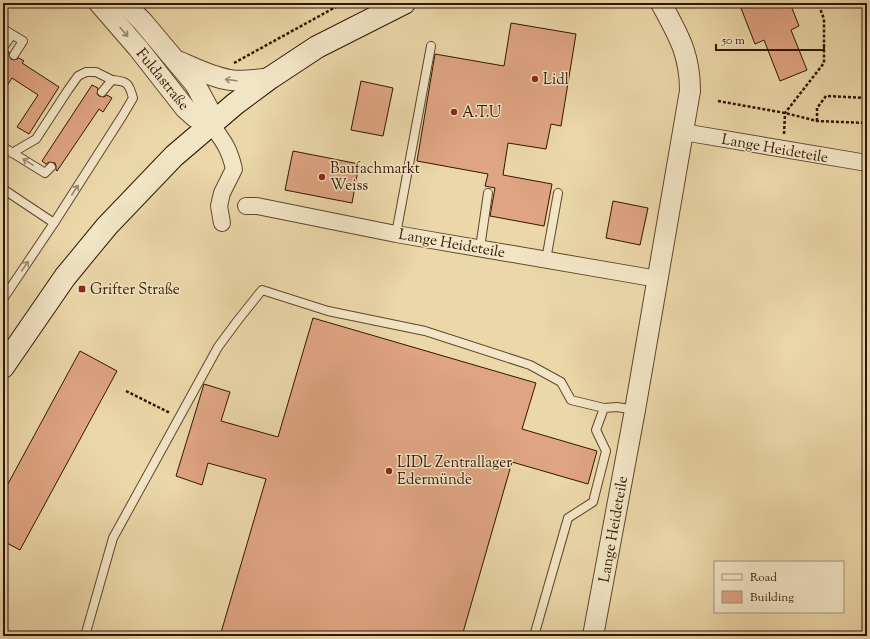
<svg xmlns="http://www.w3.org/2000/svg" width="870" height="639" viewBox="0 0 870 639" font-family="'Sorts Mill Goudy',serif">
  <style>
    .building { fill: #dfa482; stroke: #321502 }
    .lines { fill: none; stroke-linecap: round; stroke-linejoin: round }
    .service-casing { stroke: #60462c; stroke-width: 10 }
    .minor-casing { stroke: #60462c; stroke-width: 18 }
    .tertiary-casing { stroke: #60462c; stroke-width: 22 }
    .secondary-casing { stroke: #321502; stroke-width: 24 }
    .path { stroke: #321502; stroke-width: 2.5; stroke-dasharray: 3 2; stroke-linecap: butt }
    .service { stroke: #f2e5c6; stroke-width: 8 }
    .minor { stroke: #f2e5c6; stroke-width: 16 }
    .tertiary { stroke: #f2e5c6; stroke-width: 20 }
    .secondary { stroke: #f2e5c6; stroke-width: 22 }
    .oneway { stroke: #9c876e }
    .poi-dot { fill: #8f2418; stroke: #f2e5c6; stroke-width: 1.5 }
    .labels { text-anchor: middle; stroke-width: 3; stroke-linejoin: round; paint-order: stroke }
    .street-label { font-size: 15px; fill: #321502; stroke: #f2e5c6 }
    .poi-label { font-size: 15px; fill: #321502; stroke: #f2e5c6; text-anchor: start }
  </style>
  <rect width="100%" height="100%" fill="#ebd7a8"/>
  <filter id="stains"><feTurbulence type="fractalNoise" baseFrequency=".005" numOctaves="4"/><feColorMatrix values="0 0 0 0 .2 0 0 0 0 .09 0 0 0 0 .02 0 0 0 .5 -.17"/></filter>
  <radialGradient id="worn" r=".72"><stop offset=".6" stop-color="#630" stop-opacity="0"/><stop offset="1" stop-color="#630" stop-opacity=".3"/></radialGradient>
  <g class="building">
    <path d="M739 3H790L799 26 791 30 807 70 780 81 764 40 755 44Z"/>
    <path d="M511 23 576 34 561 126 551 124 546 149 508 143 503 175 552 184 544 226 490 216 495 188 485 186 488 174 417 161 435 54 504 66Z"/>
    <path d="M7 50 9 52V55L11 59 14 60 19 58 24 61 22 63 59 87 29 134 17 127 38 95 12 78 3 92V52Z"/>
    <path d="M361 81 393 88 383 136 351 130Z"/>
    <path d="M92 85 98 88 97 94 99 96 104 97 107 95 112 98 103 112 99 109 57 171 56 170V166L55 163 50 162 46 164 42 161Z"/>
    <path d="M293 151 359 164 352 203 285 190Z"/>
    <path d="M613 201 648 208 640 245 606 238Z"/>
    <path d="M313 318 536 383 522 429 597 451 588 484 512 462 462 636H220L266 479 208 463 202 485 176 476 204 384 230 392 221 421 278 437Z"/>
    <path d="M80 351 117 371 20 550 3 541V493Z"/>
  </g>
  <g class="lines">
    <defs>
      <g id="service">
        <path d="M3 29 23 41 14 55"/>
        <path d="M3 47 12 35"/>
        <path d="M3 147 45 173 51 167"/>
        <path d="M12 153 36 139 68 90 78 76 86 72H96L112 80"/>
        <path d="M3 189 54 223"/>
        <path d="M396 234 431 46"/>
        <path d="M480 248 488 193"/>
        <path d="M546 260 558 193"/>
        <path d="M3 299 54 223 123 115 133 98C129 83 127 81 112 80L102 92"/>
        <path d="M85 636 113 538 218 347 238 320 262 290 328 311 425 331 530 365 561 382 571 400 604 408"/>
        <path d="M534 636 568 518 593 502 606 451 596 430 604 408 617 407 635 410"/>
      </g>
      <g id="minor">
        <path d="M211 124C224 142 229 148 234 169L222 193 219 206 222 223"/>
        <path d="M683 132 867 163"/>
        <path d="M246 206H257L396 234 658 279"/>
      </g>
      <g id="tertiary">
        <path d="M99 3 138 48 185 108 195 117 211 124"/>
        <path d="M124 3 143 22 195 84 209 110 211 124"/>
        <path d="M180 62C196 69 212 77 230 80 243 82 256 80 270 78"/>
        <path d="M593 636 635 410 690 91C690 53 678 35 661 3"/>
      </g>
      <path id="secondary" d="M3 367 65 277 107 226 174 156 235 104 270 78 317 47 404 3"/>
    </defs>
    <use href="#service" class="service-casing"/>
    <use href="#minor" class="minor-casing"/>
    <use href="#tertiary" class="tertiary-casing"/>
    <use href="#secondary" class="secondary-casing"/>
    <g class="path">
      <path d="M234 63 343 3"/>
      <path d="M718 101 785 113 817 121 867 123"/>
      <path d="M817 121V108L826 96 867 98"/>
      <path d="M784 134 785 113 824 63V19L818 3"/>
      <path d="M3 167 6 162"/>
      <path d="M126 391 170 413"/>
    </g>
    <use href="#service" class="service"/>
    <use href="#minor" class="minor"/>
    <use href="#tertiary" class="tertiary"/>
    <use href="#secondary" class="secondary"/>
  </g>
  <defs><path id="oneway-shaft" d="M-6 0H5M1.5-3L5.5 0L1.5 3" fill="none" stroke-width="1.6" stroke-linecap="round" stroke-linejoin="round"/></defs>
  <g class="oneway">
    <use href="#oneway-shaft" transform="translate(124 32) rotate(49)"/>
    <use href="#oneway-shaft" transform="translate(231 80) rotate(-173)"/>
    <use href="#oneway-shaft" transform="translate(28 162) rotate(-149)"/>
    <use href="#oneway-shaft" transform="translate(75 190) rotate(-57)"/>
    <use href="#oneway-shaft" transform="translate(25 266) rotate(-56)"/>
  </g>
  <g class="poi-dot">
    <circle cx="535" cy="79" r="4"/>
    <circle cx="454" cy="112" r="4"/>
    <circle cx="322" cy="177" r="4"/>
    <rect x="78" y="285" width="8" height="8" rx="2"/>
    <circle cx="389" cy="471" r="4"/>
  </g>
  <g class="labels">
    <g class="street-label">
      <text transform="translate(163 79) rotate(51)" y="5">Fuldastraße</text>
      <text transform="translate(775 148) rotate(10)" y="5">Lange Heideteile</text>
      <text transform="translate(452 243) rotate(10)" y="5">Lange Heideteile</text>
      <text transform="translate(613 529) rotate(-80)" y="5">Lange Heideteile</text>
    </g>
    <g class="poi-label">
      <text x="543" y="84">Lidl</text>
      <text x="462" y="117">A.T.U</text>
      <text x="330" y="173">Baufachmarkt<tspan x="330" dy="17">Weiss</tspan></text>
      <text x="90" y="294">Grifter Straße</text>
      <text x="397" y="467">LIDL Zentrallager<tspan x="397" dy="17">Edermünde</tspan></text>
    </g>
  </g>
  <rect width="870" height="639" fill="none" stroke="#ebd7a8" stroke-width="16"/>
  <rect x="4" y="4" width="862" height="631" fill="none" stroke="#321502" stroke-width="2"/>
  <rect x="8" y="8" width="854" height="623" fill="none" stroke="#321502"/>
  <rect x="714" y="561" width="130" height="52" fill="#f2e5c6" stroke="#a59278"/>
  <rect x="722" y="574" width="20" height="6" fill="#f2e5c6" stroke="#a59278"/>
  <text x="750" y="581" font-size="12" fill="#321502">Road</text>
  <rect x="722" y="591" width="20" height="12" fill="#dfa482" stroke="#a59278"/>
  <text x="750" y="601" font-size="12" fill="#321502">Building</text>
  <path d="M716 44v6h108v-6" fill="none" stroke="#321502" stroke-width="2"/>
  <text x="722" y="44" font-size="12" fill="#321502" stroke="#f2e5c6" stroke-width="3" paint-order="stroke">50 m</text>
  <rect width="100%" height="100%" filter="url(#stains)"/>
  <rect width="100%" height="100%" fill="url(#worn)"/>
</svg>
